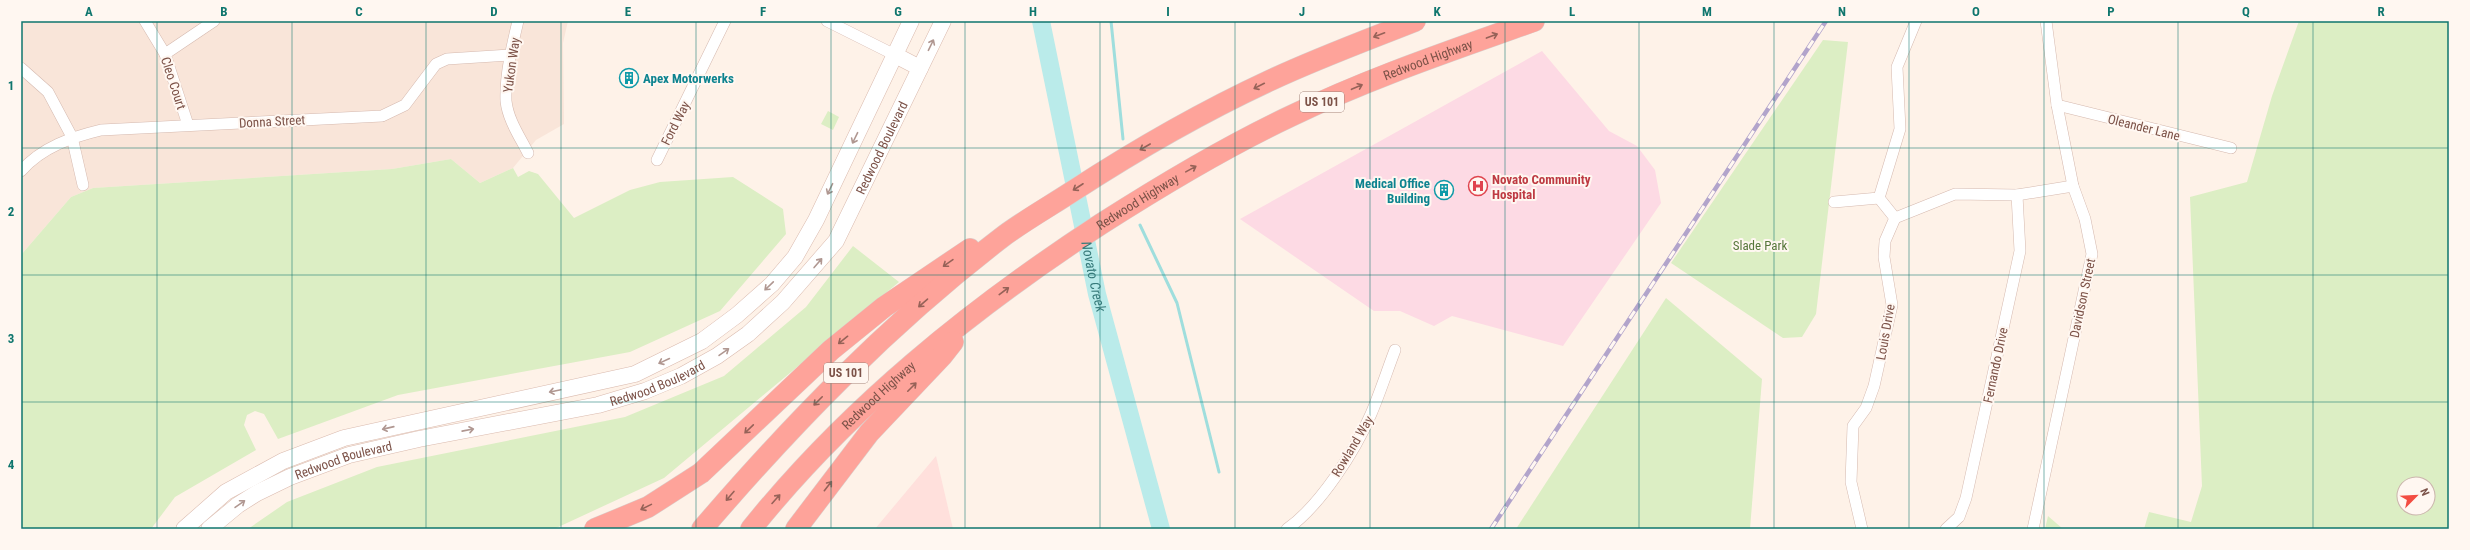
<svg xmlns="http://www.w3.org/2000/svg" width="2470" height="550" viewBox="0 0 2470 550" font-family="'Roboto Condensed',sans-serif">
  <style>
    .residential { fill: #f9e5d9 }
    .commercial { fill: #ffe0dc }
    .medical { fill: #fddae4 }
    .green { fill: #dceec4; fill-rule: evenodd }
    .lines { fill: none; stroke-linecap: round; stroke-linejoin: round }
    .stream { stroke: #9fdedd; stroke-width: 3 }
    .river { stroke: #baebea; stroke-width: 18 }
    .street-casing { stroke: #d5b9af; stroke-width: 12 }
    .secondary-casing { stroke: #dabaae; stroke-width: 17 }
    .highway-casing { stroke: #dacfcc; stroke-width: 22 }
    .street { stroke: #fff; stroke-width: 11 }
    .secondary { stroke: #fff; stroke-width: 16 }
    .highway { stroke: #fea39a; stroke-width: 21 }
    .rail-casing { stroke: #b2a4cb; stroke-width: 4.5 }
    .rail { stroke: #fff7f1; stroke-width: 3; stroke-dasharray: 9; stroke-linecap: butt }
    .oneway { stroke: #966258 }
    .oneway2 { stroke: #b09791 }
    .grid { fill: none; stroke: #0f766e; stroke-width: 1; stroke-opacity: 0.55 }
    .labels { text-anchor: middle; stroke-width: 4; stroke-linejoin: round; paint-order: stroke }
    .shield { fill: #fff7f1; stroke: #a3847b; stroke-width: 1 }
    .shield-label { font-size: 12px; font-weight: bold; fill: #7c5248 }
    .street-label { font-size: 13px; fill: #7c5248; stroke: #fff7f1 }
    .culture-label { font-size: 13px; font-weight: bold; fill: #0d838f; stroke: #fff7f1; text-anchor: start }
    .health-label { font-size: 13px; font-weight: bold; fill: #be3a42; stroke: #fff7f1; text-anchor: start }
    .park-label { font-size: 13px; fill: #56773a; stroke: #fff7f1 }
    .water-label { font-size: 14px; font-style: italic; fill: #377b7b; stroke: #fff7f1 }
    .neatline { fill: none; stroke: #0f766e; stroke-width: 1.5 }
    .grid-label { font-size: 13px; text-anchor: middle; font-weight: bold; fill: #0f766e }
  </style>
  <rect width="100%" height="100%" fill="#fef2e8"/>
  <path class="residential" d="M21 21H568L563 43 564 124 536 140 513 168 480 183 451 159 392 169 93 188 71 197 21 255Z"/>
  <path class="commercial" d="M936 456 953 529H875Z"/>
  <path class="medical" d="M1542 51 1609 131 1637 146 1655 170 1661 203 1563 346 1452 316 1434 326 1400 311H1374L1240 219Z"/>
  <g class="green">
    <path d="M2299 21H2449V529H2144L2149 512 2191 522 2202 486 2190 197 2247 182 2272 96ZM2404 484H2428V508H2404Z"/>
    <path d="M1823 40 1848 42 1816 314 1802 337 1783 338 1671 263Z"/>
    <path d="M828 111 839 117 833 130 821 124Z"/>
    <path d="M451 159 480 183 513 168 518 177 529 171 538 174 574 218 630 190 660 182 733 177 783 209 786 234 720 311 630 352 398 395 278 439 264 414 255 411 247 415 244 425 256 450 175 497 151 529H29L21 526V255L71 197 93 188 392 169Z"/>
    <path d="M853 246 899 282 664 478 554 529H248L287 502 377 467 625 417 724 376 806 307Z"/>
    <path d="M1666 298 1762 379 1750 529H1516Z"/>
    <path d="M2048 516 2063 529H2045Z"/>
  </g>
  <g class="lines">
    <g class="stream">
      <path d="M1111 21 1123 139"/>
      <path d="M1140 225 1177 303 1219 472"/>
    </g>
    <path class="river" id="s1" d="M1041 21 1097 294 1161 529"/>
    <defs>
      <g id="street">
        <path d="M145 21 165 54 188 125"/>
        <path d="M518 21C512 46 505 75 506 101 508 120 520 137 528 153"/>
        <path d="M827 21 895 55"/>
        <path d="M165 54 214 21"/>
        <path d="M21 68 48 92 72 137 83 185"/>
        <path d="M2057 105 2231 148"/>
        <path d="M657 160 725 21"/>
        <path d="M21 171C42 147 72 137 101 130L382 116 405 105 436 64 447 59 510 55"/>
        <path d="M1834 202 1879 198"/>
        <path d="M1895 218 1879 198 1900 129 1897 67 1916 21"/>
        <path d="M1287 529C1320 506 1355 451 1371 414 1380 393 1387 371 1395 350"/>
        <path d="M1862 529 1851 482 1853 426 1866 408 1874 386 1892 305 1884 257 1885 241 1895 218 1955 194 2017 195 2073 186"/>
        <path d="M1946 529 1959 517 1966 498 2020 251 2017 195"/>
        <path d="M2033 529 2092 254 2085 219 2073 186 2057 105 2046 21"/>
      </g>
      <g id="secondary">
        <path d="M895 55 920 68"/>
        <path d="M184 529 226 492 283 461 344 438 635 374 702 341 737 315 772 284 795 257 816 220 911 21"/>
        <path id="s2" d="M209 529 238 505 257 493 290 477 349 455 419 439 598 405 645 391 681 376 717 356 748 334 783 302 836 241 943 21"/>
      </g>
      <g id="highway">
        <path d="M595 529 648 507 701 473 831 350 884 307 970 249"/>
        <path d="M702 529C794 422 892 321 1005 235 1027 219 1050 206 1073 191 1136 150 1202 112 1271 80 1318 58 1367 40 1415 21"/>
        <path id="s3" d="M751 529C849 407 971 309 1101 224 1162 185 1225 147 1291 116 1369 78 1453 50 1534 21"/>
        <path d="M796 529 869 433 942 356 953 342"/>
      </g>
    </defs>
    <use href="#street" class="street-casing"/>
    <use href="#secondary" class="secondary-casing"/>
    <use href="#highway" class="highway-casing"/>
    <use href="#street" class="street"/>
    <use href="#secondary" class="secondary"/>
    <use href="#highway" class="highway"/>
    <defs>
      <path id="rail" d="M1491 529 1826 21"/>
    </defs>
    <use href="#rail" class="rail-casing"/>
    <use href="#rail" class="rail"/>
  </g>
  <defs><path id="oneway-shaft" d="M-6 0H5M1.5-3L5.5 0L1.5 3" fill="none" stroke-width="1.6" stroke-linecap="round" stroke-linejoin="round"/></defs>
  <g class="oneway">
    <use href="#oneway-shaft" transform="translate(1379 35) rotate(159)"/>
    <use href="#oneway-shaft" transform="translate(1492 36) rotate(-20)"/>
    <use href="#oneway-shaft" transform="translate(1259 86) rotate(153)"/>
    <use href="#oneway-shaft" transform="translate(1357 87) rotate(-23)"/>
    <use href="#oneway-shaft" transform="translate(1145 147) rotate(150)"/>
    <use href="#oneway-shaft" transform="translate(1191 169) rotate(-29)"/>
    <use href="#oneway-shaft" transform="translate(1078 187) rotate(147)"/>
    <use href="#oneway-shaft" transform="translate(948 263) rotate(145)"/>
    <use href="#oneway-shaft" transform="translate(1004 291) rotate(-37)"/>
    <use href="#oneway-shaft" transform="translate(923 303) rotate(139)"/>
    <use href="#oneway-shaft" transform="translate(843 340) rotate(141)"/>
    <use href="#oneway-shaft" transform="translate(912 387) rotate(-45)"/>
    <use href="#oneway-shaft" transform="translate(818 401) rotate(135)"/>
    <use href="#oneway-shaft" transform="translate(749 429) rotate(136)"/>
    <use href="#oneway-shaft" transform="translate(828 486) rotate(-52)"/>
    <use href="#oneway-shaft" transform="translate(730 496) rotate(131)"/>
    <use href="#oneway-shaft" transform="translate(776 499) rotate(-48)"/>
    <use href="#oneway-shaft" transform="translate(646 507) rotate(154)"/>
  </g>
  <g class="oneway2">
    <use href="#oneway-shaft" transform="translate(931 45) rotate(-64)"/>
    <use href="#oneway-shaft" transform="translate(855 138) rotate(116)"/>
    <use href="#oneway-shaft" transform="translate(830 189) rotate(116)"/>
    <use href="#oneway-shaft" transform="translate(818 263) rotate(-49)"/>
    <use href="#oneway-shaft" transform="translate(769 286) rotate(136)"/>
    <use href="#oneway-shaft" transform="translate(724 352) rotate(-35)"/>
    <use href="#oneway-shaft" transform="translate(664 361) rotate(155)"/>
    <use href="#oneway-shaft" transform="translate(555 391) rotate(168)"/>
    <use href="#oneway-shaft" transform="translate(388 428) rotate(167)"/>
    <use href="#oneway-shaft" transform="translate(468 430) rotate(-11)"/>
    <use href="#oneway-shaft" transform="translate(240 504) rotate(-35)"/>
  </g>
  <path class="grid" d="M157 21V529M292 21V529M426 21V529M561 21V529M696 21V529M831 21V529M965 21V529M1100 21V529M1235 21V529M1370 21V529M1505 21V529M1639 21V529M1774 21V529M1909 21V529M2044 21V529M2178 21V529M2313 21V529M21 148H2449M21 275H2449M21 402H2449"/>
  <defs>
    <symbol id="building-ring" viewBox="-11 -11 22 22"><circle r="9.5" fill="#fff7f1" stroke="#0f9aa8" stroke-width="1.5"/><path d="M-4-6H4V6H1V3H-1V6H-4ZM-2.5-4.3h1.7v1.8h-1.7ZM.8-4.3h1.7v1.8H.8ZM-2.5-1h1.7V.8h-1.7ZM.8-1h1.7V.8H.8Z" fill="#0f9aa8"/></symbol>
    <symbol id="hospital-ring" viewBox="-11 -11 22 22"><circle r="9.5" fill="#fff7f1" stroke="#e0444e" stroke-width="1.5"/><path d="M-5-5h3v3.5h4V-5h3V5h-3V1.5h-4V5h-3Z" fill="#e0444e"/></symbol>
  </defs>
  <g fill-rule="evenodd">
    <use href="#building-ring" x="618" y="67" width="22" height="22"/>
    <use href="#hospital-ring" x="1467" y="175" width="22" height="22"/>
    <use href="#building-ring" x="1433" y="179" width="22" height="22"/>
  </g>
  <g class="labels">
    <g class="shield">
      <rect x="1300" y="92" width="44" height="20" rx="3"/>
      <rect x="824" y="363" width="44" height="20" rx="3"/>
    </g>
    <g class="shield-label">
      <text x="1322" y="106">US 101</text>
      <text x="846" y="377">US 101</text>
    </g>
    <g class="street-label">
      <text dy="5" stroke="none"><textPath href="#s3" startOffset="833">Redwood Highway</textPath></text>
      <text transform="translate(511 65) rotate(-82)" y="5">Yukon Way</text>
      <text transform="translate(174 83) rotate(72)" y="5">Cleo Court</text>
      <text transform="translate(272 121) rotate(-3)" y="5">Donna Street</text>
      <text transform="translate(675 123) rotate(-63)" y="5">Ford Way</text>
      <text transform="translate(2144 127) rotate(14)" y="5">Oleander Lane</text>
      <text dy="5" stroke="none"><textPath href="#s2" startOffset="813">Redwood Boulevard</textPath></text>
      <text dy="5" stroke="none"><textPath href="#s3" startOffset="509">Redwood Highway</textPath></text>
      <text transform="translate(2082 298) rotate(-78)" y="5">Davidson Street</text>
      <text transform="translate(1885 332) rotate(-80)" y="5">Louis Drive</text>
      <text transform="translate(1995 365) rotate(-78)" y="5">Fernando Drive</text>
      <text dy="5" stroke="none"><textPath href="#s2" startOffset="477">Redwood Boulevard</textPath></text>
      <text dy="5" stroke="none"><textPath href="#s3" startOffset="185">Redwood Highway</textPath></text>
      <text transform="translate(1352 446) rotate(-59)" y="5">Rowland Way</text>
      <text dy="5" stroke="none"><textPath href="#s2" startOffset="153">Redwood Boulevard</textPath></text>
    </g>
    <g class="culture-label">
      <text x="643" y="83">Apex Motorwerks</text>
      <text x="1430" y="188" text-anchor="end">Medical Office<tspan x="1430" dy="15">Building</tspan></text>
    </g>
    <g class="health-label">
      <text x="1492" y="184">Novato Community<tspan x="1492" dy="15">Hospital</tspan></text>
    </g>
    <g class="park-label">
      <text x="1760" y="250">Slade Park</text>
    </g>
    <g class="water-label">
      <text dy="5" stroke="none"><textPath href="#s1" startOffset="261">Novato Creek</textPath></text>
    </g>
  </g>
  <rect width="2470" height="550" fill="none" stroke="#fff7f1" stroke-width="44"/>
  <g transform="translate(2416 496) rotate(66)"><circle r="19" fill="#fff7f1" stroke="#cbb5ad"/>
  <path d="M0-3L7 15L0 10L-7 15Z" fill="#f34d42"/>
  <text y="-6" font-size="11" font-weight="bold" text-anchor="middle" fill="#7c5248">N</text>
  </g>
  <rect x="22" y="22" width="2426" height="506" class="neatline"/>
  <g class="grid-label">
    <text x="89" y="16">A</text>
    <text x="224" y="16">B</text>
    <text x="359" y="16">C</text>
    <text x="494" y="16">D</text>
    <text x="628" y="16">E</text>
    <text x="763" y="16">F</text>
    <text x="898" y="16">G</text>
    <text x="1033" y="16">H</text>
    <text x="1168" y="16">I</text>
    <text x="1302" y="16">J</text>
    <text x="1437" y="16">K</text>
    <text x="1572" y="16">L</text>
    <text x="1707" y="16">M</text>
    <text x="1842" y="16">N</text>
    <text x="1976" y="16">O</text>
    <text x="2111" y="16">P</text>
    <text x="2246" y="16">Q</text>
    <text x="2381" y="16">R</text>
    <text x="11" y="90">1</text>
    <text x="11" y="216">2</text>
    <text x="11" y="343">3</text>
    <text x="11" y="469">4</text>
  </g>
</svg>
